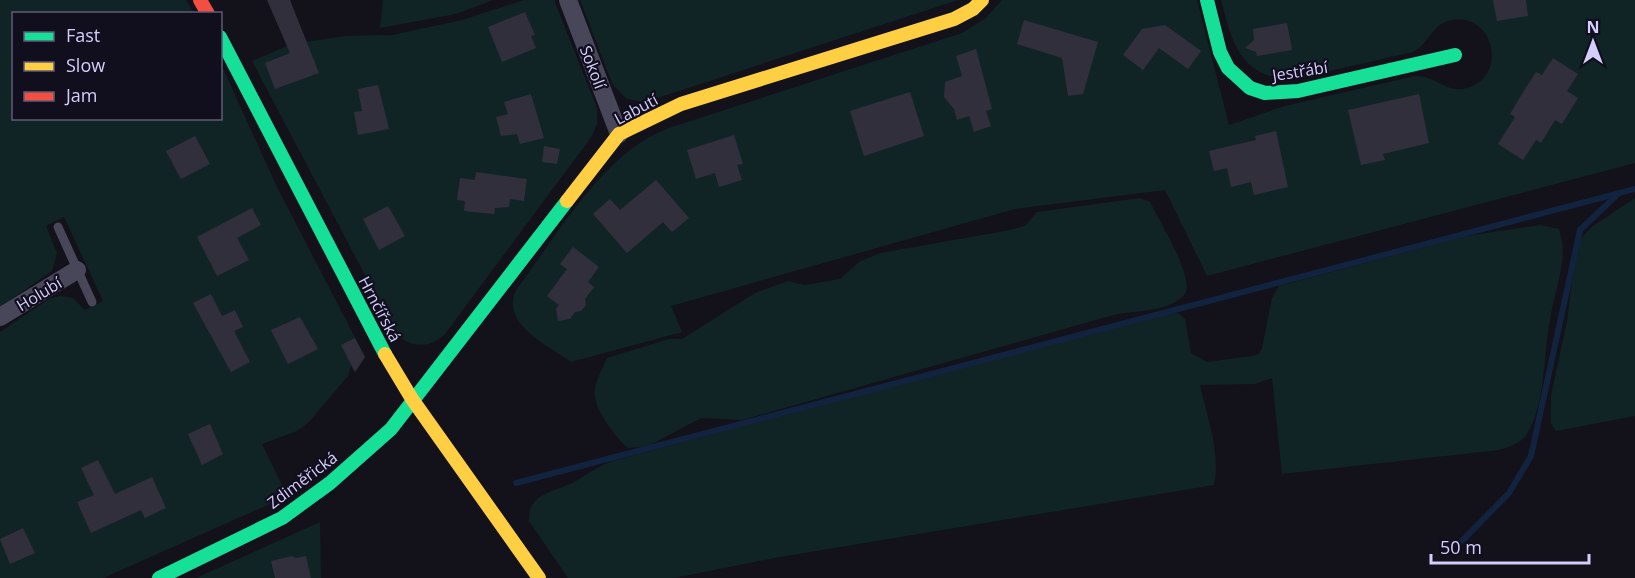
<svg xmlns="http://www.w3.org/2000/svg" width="1635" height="578" viewBox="0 0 1635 578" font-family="'Open Sans',sans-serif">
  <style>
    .green { fill: #112425 }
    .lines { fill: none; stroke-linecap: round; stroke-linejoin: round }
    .stream { stroke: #11233f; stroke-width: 6 }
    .building { fill: #312f3c }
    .lane { stroke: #48475a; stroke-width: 9 }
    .street { stroke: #48475a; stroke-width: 18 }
    .fast { stroke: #16e098; stroke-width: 14 }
    .slow { stroke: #ffcf43; stroke-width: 14 }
    .jam { stroke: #f24e42; stroke-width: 14 }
    .labels { text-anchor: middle; stroke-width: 4.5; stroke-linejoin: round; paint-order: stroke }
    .street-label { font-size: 16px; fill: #d4cefb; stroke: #110e1e }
  </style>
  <rect width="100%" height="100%" fill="#13121a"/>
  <g class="green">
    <path d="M0 0H186L194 13 14 14V118H220L221 64 277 187 365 357 355 373 351 366 348 376 308 423 297 431 262 444 285 491 272 503 103 578H0V332L49 299 60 296 73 298 85 310 103 301 64 217 46 226 57 253 52 271 0 307Z"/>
    <path d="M383 0H493L456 14 380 28Z"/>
    <path d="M524 0H554L597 108V124L592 136 445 334C429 350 406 348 394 330L252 61 292 44 346 36 392 35 462 20Z"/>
    <path d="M580 0H958L645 102 627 99 613 85Z"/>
    <path d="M1002 0H1197L1229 125 1285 106 1415 76C1435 75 1447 94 1467 88 1509 76 1494 12 1451 20 1432 24 1429 44 1413 52L1294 79C1241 79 1232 43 1221 0H1635V163L1207 276 1165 190 1015 209 671 306 682 332 571 362C548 345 500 324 516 290 557 236 604 151 669 128L962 33 986 18Z"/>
    <path d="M1140 198 1150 202C1158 219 1197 281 1184 295 1170 311 1136 311 1117 314L742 420 701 418 648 446 628 448C615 437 591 406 595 388 597 378 603 367 607 358L669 339H682L755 293 788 281 805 285 840 279 859 262 880 253 1005 231 1025 226 1037 212Z"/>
    <path d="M1635 198V416L1556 431 1551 423V396L1567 321 1576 252 1582 237 1593 226Z"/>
    <path d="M1540 225 1559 229C1562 240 1564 250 1562 261 1560 281 1553 300 1550 320 1543 356 1546 402 1527 434 1521 443 1509 447 1499 450L1282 474 1272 378 1255 384 1200 385C1207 418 1221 452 1214 485L774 558 674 578H568L529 521C527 492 557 492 576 481 589 473 599 466 613 461L1157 315 1178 313 1185 319 1191 353 1207 362 1252 356 1259 354 1262 348 1272 298 1279 286 1467 236Z"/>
    <path d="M320 522 321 578H196Z"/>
  </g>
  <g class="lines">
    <g class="stream">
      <path d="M516 483 1635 189"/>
      <path d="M1462 541 1509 493 1531 456 1580 230 1617 195"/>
    </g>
  </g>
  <g class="building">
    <path d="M267 0H290L319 73 275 89 265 63 290 53Z"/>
    <path d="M1493 0H1526L1528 16 1497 21Z"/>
    <path d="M525 12 535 35 531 36 536 48 502 62 488 27Z"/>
    <path d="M1024 20 1098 42 1083 94 1068 96 1062 58 1017 44Z"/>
    <path d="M1287 23 1292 50 1257 56 1256 52 1245 48 1254 40 1253 29Z"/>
    <path d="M1165 25 1201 51 1188 69 1159 48 1143 70 1123 55 1142 29Z"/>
    <path d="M976 49 992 109 986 111 991 126 974 132 969 116 957 120 954 109 944 97 945 82 962 76 956 56Z"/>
    <path d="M1553 58 1578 74 1567 91 1578 98 1562 124 1555 120 1541 143 1536 140 1523 160 1498 144 1515 117 1510 114 1525 89 1536 72 1542 75Z"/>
    <path d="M378 85 389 129 358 135 354 112 362 111 358 89Z"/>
    <path d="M910 92 924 136 864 156 850 111Z"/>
    <path d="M531 94 544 138 520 144 517 134 501 136 496 117 508 114 504 102Z"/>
    <path d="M1419 94 1429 143 1383 154 1385 160 1361 165 1348 110Z"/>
    <path d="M1276 131 1288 187 1254 195 1251 182 1231 187 1227 168 1214 171 1209 151 1256 140 1255 136Z"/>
    <path d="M734 135 743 164 737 165 742 180 719 187 715 173 696 179 687 150Z"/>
    <path d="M195 136 210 164 181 179 166 151Z"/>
    <path d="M544 146 560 149 557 164 542 162Z"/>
    <path d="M476 172 527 179 524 201 510 199 509 207 495 208 494 214 464 211 465 201 457 200 460 178 475 180Z"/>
    <path d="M656 180 689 218 672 232 663 222 627 253 593 214 610 199 620 210Z"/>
    <path d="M388 206 405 236 379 250 363 219Z"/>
    <path d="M252 208 261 225 237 238 249 260 217 276 197 237Z"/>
    <path d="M573 247 599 267 588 282 594 287 585 299 586 305 581 311 575 312 570 319 558 321 556 309 559 305 547 296 567 269 560 264Z"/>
    <path d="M211 294 222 316 235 310 243 327 234 331 250 362 231 372 193 303Z"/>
    <path d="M300 317 318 349 288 364 271 330Z"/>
    <path d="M355 338 365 357 355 372 341 345Z"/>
    <path d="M210 424 223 454 202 465 188 434Z"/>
    <path d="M98 460 115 494 152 477 166 508 145 518 141 510 91 533 77 502 94 495 81 468Z"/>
    <path d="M23 528 35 553 10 564 0 539Z"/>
    <path d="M292 556 296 558 306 556 311 578H275L271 561Z"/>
  </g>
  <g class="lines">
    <path class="lane" d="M58 227 92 302"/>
    <g class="street">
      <path d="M568 0 619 134"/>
      <path d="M0 317 77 270"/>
    </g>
    <g class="fast">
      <path d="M1207 0 1220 52 1228 68 1250 88 1265 93 1298 91 1455 55"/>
      <path d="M220 37 385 354"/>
      <path d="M159 578 282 518 330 483 391 429 567 201"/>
    </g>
    <g class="slow">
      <path d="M567 201 619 134 681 104 954 19 973 9 982 0"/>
      <path d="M385 354 412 399 539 578"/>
    </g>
    <path class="jam" d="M200 0 208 14"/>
  </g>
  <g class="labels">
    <g class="street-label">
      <text transform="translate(593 67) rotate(69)" y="6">Sokolí</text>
      <text transform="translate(1300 71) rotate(-9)" y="6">Jestřábí</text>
      <text transform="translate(636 109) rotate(-28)" y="6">Labutí</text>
      <text transform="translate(39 294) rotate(-31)" y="6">Holubí</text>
      <text transform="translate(380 309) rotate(62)" y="6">Hrnčířská</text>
      <text transform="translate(302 480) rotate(-37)" y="6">Zdiměřická</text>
    </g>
  </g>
  <rect x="12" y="12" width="210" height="108" fill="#110e1e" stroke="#5f5b76" stroke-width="1.5"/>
  <rect x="24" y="32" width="30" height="9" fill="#16e098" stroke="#5f5b76" stroke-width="1.5"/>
  <text x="66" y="42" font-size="18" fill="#d4cefb">Fast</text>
  <rect x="24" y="62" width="30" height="9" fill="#ffcf43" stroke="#5f5b76" stroke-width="1.5"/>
  <text x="66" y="72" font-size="18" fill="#d4cefb">Slow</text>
  <rect x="24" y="92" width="30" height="9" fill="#f24e42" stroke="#5f5b76" stroke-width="1.5"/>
  <text x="66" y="102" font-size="18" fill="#d4cefb">Jam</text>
  <g transform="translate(1593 42)" stroke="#110e1e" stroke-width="4.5" paint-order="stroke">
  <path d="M0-4.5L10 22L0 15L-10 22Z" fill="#d4cefb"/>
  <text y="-9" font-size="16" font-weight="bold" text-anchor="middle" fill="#d4cefb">N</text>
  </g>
  <path d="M1431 554v9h158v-9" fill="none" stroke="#d4cefb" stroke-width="3"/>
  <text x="1440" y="554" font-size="18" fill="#d4cefb" stroke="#110e1e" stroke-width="4.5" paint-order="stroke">50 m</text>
</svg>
